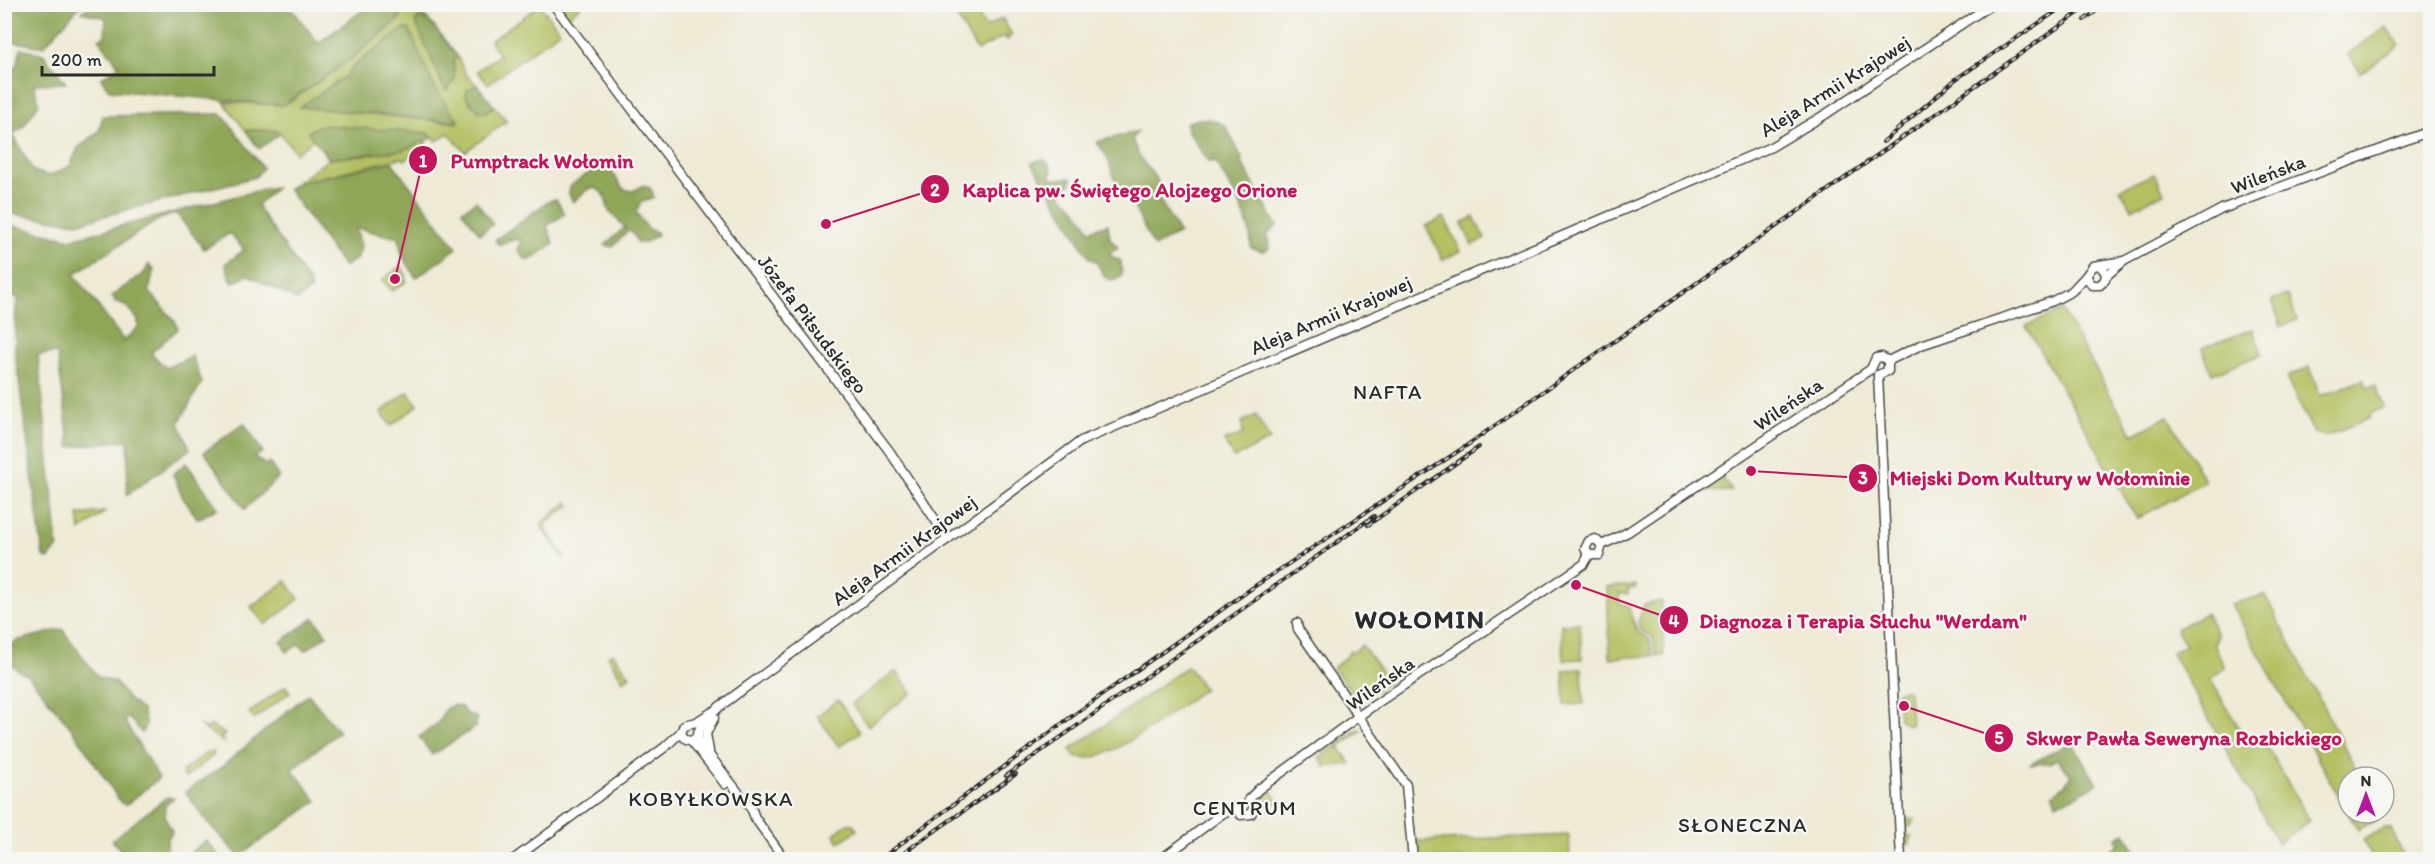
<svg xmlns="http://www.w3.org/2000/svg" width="2435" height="864" viewBox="0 0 2435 864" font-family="Itim,sans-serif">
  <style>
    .green { fill: #b4c062; stroke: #707646; stroke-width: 1.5; fill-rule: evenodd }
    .forest { fill: #8fa658; stroke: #5d6842; stroke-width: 1.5 }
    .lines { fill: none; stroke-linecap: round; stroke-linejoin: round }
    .secondary-casing { stroke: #484844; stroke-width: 11 }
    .secondary { stroke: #fff; stroke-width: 8 }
    .rail-casing { stroke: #2b2b2b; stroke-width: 4 }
    .rail { stroke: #f6f6f2; stroke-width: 1.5; stroke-dasharray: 4.5; stroke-linecap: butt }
    .labels { text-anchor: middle; stroke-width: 5; stroke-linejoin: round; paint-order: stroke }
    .street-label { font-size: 20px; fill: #2b2b2b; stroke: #f6f6f2 }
    .neighbourhood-label { font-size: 21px; letter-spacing: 1.5px; fill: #2b2b2b; stroke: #f6f6f2 }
    .district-label { font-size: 26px; font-weight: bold; letter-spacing: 1.5px; fill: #2b2b2b; stroke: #f6f6f2 }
    .leader { fill: none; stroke: #c2185b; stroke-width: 2 }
    .callout-dot { fill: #c2185b; stroke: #f6f6f2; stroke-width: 2 }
    .mark-label { font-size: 18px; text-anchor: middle; font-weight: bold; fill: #fff }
    .callout-label { font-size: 21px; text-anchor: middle; font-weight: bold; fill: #c2185b; stroke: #f6f6f2; stroke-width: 5; stroke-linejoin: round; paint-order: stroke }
  </style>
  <rect width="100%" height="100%" fill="#f6f6f2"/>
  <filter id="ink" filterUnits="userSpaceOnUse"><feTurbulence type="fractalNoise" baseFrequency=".0167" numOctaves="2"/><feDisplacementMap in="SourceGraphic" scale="12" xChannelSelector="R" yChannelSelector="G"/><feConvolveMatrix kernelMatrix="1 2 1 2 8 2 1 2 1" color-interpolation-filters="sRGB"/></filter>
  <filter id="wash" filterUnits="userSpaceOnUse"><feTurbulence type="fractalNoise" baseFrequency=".008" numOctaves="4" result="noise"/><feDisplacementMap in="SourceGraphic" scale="24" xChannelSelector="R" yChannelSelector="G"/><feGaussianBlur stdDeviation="1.35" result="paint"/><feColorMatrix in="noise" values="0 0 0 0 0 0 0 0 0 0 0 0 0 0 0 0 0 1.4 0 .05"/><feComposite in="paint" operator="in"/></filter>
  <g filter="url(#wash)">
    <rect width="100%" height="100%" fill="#efead5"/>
    <g class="green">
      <path d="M393 5H417L427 18 424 21 420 17 415 21 448 90 453 82V61L457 56 466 74 477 85 467 91 466 96 471 105 490 109 494 106 507 121 465 152 448 133 437 141 431 135 419 133 308 132 314 139 296 153 278 131H246L224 102 283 105 291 101 347 62 398 21 401 16ZM404 29H409L438 96 458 120 456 123 301 107 347 75 355 64Z"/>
      <path d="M540 5 560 31 488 84 477 71 499 55 490 41Z"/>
      <path d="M559 5H582L568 17Z"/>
      <path d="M950 5H972L986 28 1002 18 1012 35 1007 40 1005 36 977 51Z"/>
      <path d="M2386 27 2400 45 2361 73 2348 54Z"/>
      <path d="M425 141 427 147 405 160 401 158 296 183 329 159 403 150Z"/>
      <path d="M2154 174 2164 193 2132 209 2120 189Z"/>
      <path d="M1444 217 1461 251 1443 260 1426 226Z"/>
      <path d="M1474 217 1485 239 1472 245 1462 223Z"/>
      <path d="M401 266 406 274V282L392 291 382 280Z"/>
      <path d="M2288 295 2297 320 2281 326 2272 300Z"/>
      <path d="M2062 310 2133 435 2168 416 2205 481 2137 519 2026 326Z"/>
      <path d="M2253 329 2262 354 2212 374 2202 348Z"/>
      <path d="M2310 367 2320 396 2363 380 2367 388 2375 385 2384 407 2370 414V418L2326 436 2314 433 2287 380 2288 376Z"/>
      <path d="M408 392 418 405 391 426 381 412Z"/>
      <path d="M1256 415 1270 440 1234 458 1224 441 1243 434 1242 422Z"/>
      <path d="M1721 476 1732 491H1705V488Z"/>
      <path d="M567 502 570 506 546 523 545 529 565 556 563 558 540 525Z"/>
      <path d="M105 512 80 531 78 515Z"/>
      <path d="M286 581 299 599 265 625 251 607Z"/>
      <path d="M1636 585V588L1628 589V594H1619V603L1628 606 1637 631 1650 640 1653 656 1610 658 1607 587Z"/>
      <path d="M2265 595 2360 777H2348V813L2231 604Z"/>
      <path d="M1662 601 1664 656H1656L1653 637 1640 630 1638 622 1644 605Z"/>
      <path d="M2206 613 2218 636 2214 643 2225 668 2210 679 2247 741 2260 735 2310 821 2278 843 2172 653 2185 645 2176 629Z"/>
      <path d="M1580 623 1582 659 1563 660 1561 624Z"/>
      <path d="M1362 645 1389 682 1361 700H1358L1333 668 1347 656 1350 650 1352 653Z"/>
      <path d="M613 653 630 676 623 681 608 656Z"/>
      <path d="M1188 666 1204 689C1179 706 1103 771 1074 756L1070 750Z"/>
      <path d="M1582 669 1584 704 1565 705 1563 670Z"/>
      <path d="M896 671 912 693 868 726 852 704Z"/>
      <path d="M285 686 290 692 254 719 249 713Z"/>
      <path d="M1906 690 1909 692 1911 724 1907 725 1899 719 1897 691Z"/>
      <path d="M838 700 860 732 839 747 817 716Z"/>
      <path d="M199 725 207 729 210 725 225 734 221 740 225 743Z"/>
      <path d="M1358 729 1362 730 1339 747 1351 764 1325 767 1319 757 1335 746 1338 748 1337 745Z"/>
      <path d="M207 752H214L213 756 185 778 182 772Z"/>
      <path d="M1271 791 1281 805 1263 801 1264 796Z"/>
      <path d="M2348 813H2378L2374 821 2358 830Z"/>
      <path d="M1903 819H1915L1911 826H1907V836H1912L1909 845H1905Z"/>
      <path d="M847 824H853L857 830 839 842 834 834Z"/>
      <path d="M2385 828 2391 829 2405 859H2374L2363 840Z"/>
      <path d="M1569 835 1570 859 1418 858V841Z"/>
    </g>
    <g class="forest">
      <path d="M91 4 289 5 318 43 370 5H393L401 16 347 62 283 105 109 90 101 78 119 66 99 39 105 36 106 18 82 12Z"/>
      <path d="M4 5 5 4 81 5 43 47 5 40Z"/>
      <path d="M421 17 424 21 427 18 457 56 453 61 455 77 448 90H445L415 21Z"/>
      <path d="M404 29H409L432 83 458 122 300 107 347 75 355 64Z"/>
      <path d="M21 48 43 54 66 83 34 84 39 104 23 127 13 134 33 171 49 176 70 166 78 148 99 131 103 116 222 114 263 168 255 177 77 223 5 213V66L16 68Z"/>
      <path d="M477 85 494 106 486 112H479L466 96 467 90Z"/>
      <path d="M1198 119H1210L1225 125 1242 158 1241 161 1277 226 1268 234 1269 249 1263 252 1251 248C1252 219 1230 186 1215 162H1208L1188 131 1186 123Z"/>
      <path d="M324 125 427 133 433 138 403 150 329 159 308 132 317 126Z"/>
      <path d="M249 130H272L281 133 259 149 246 131Z"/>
      <path d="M1138 131 1132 139 1139 156 1158 181 1157 195 1179 233 1154 247 1134 207 1116 183 1107 157 1097 142Z"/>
      <path d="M1044 159 1051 167V179L1071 178V184L1062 188V197L1075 207 1090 230 1108 224 1110 239 1118 247 1109 255 1121 261 1122 276 1112 280 1104 277 1096 261 1090 259 1032 162Z"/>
      <path d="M392 162 457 248 416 278 401 253 399 238 356 228 361 246 358 258 344 267 288 189 296 183Z"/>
      <path d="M605 162 623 189 633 191 644 185 651 189 654 197 641 202 636 212 648 229 656 232 657 235 644 243H637L634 235 628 230 613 247 605 245 625 227 609 211 604 194 595 188 588 189 573 202 569 194 570 186Z"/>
      <path d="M268 188H276L258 204 259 209 310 284V290L297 300 248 275 232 283 225 264 244 250 230 233 204 249 176 213 158 220 74 274 124 341 138 327V320L127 307 115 302 112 296 145 272 149 264 154 269 149 291 176 323 178 329 151 353 166 368 192 356 202 382 179 423 190 449 127 495 128 440 70 447 57 353 38 355 58 547 48 559 43 556 15 351 16 308 19 298 5 295V224L71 239Z"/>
      <path d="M556 199 565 214 547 226 554 244 530 260 524 258 518 250 521 241 515 239 499 245 495 240 549 201Z"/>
      <path d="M476 201 493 224 480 234 462 211Z"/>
      <path d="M244 423 263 452 254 457 266 465 269 462 279 477 245 509 204 452Z"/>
      <path d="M186 463 218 508 198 519 183 498 173 474Z"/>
      <path d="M314 618 327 635 305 651 299 644 287 652 281 642Z"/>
      <path d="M62 629 98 677 115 682 128 699 142 710 146 724 142 733 127 716 125 722 159 778 126 805 121 803 75 733 28 675C15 671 8 663 7 649L16 641Z"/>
      <path d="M308 694 339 732 292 769 317 801 239 856 208 823 185 792 219 769Z"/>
      <path d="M453 705 462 707 465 713 477 718 476 727 432 755 419 737 438 723 445 709Z"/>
      <path d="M2072 742 2097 784 2074 797 2056 803 2053 794 2064 786 2071 775 2057 759 2049 763 2030 764Z"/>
      <path d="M167 797 174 798 165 805V817L172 832 167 840 168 859H128L112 840Z"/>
      <path d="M2125 833 2140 859H2114L2109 851 2119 844 2116 838Z"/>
      <path d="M206 840 221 859H182Z"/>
    </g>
  </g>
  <g filter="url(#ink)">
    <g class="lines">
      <defs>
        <g id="secondary">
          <path d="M553 4 890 452 948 539"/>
          <path d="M2101 267 2106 273 2105 280 2100 285H2092L2086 276 2093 266 2124 261 2222 209 2430 131"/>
          <path d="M2106 276 2124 261"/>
          <path d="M1888 361 1921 345 2053 301 2072 291 2086 276"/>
          <path d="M1871 369 1876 358 1882 357 1888 361"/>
          <path d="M1878 375 1901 860"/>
          <path d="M1878 375 1888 371V361"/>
          <path d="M1602 545 1628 532 1871 369"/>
          <path d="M1589 555 1585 549 1589 541 1595 539 1602 545"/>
          <path d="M1589 555H1599L1602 545"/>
          <path d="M1297 623 1298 629 1406 785 1413 860"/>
          <path d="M714 711 696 722 684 725 681 732 684 738 689 740 695 739 701 726 719 707 1081 441 1771 147 1826 114 1992 4"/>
          <path d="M698 736 700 743 752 810 755 818 785 860"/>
          <path d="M691 740 725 784"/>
          <path d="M709 751 706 734 714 718"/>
          <path d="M1249 799 1259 789 1370 708 1584 564 1589 555"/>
          <path d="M1236 807 1241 815 1251 814 1254 806 1249 799"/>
          <path d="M513 860 665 747 681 732"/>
          <path d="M1160 860 1223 813 1236 807"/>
        </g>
      </defs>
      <use href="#secondary" class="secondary-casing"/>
      <use href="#secondary" class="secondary"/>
      <defs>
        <g id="rail">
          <path d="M2084 20 2106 4"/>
          <path d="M1883 142 1956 79 2067 4"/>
          <path d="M1368 525 1479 447"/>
          <path d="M1006 776 1374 516"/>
          <path d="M905 852 1016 774"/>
          <path d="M879 860 1064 722 1255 586 1466 446 2091 4"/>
        </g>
      </defs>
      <use href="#rail" class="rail-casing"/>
      <use href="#rail" class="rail"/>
    </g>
  </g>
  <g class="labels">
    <g class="street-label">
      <text transform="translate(1835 86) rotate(-32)" y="7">Aleja Armii Krajowej</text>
      <text transform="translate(2268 174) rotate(-21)" y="7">Wileńska</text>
      <text transform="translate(1331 315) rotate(-23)" y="7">Aleja Armii Krajowej</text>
      <text transform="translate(813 324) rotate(53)" y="7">Józefa Piłsudskiego</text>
      <text transform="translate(1788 404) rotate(-34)" y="7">Wileńska</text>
      <text transform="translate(904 550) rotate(-36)" y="7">Aleja Armii Krajowej</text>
      <text transform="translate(1380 683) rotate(-35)" y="7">Wileńska</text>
    </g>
    <g class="neighbourhood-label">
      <text x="1388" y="399">NAFTA</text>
      <text x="711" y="806">KOBYŁKOWSKA</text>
      <text x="1245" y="815">CENTRUM</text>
      <text x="1743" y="832">SŁONECZNA</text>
    </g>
    <g class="district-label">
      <text x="1420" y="628">WOŁOMIN</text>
    </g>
  </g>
  <path class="leader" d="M395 279L423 160M826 224L935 189M1751 471L1863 478M1576 585L1674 620M1904 706L1999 738"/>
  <g class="callout-dot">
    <circle cx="395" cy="279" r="6"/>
    <circle cx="826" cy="224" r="6"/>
    <circle cx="1751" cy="471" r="6"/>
    <circle cx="1576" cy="585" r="6"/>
    <circle cx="1904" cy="706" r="6"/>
    <circle cx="423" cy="160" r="15"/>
    <circle cx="935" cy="189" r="15"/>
    <circle cx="1863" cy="478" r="15"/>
    <circle cx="1674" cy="620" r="15"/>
    <circle cx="1999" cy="738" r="15"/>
  </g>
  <g class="mark-label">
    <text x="423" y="167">1</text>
    <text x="935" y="196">2</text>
    <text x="1863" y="484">3</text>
    <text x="1674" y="627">4</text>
    <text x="1999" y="744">5</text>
  </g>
  <g class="callout-label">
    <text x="542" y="168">Pumptrack Wołomin</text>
    <text x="1130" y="197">Kaplica pw. Świętego Alojzego Orione</text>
    <text x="2040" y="485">Miejski Dom Kultury w Wołominie</text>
    <text x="1863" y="628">Diagnoza i Terapia Słuchu "Werdam"</text>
    <text x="2184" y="745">Skwer Pawła Seweryna Rozbickiego</text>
  </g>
  <rect width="2435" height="864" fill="none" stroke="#f6f6f2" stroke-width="24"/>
  <g transform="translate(2366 795)"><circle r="28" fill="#f6f6f2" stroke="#a5a5a2" stroke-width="1.5"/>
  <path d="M0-4.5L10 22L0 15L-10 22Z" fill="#b5179e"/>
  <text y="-9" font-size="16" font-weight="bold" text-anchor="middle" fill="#2b2b2b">N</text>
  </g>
  <path d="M42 66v9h172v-9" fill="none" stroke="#2b2b2b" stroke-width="3"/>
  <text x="51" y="66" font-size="18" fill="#2b2b2b" stroke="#f6f6f2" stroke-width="4.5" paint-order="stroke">200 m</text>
</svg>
